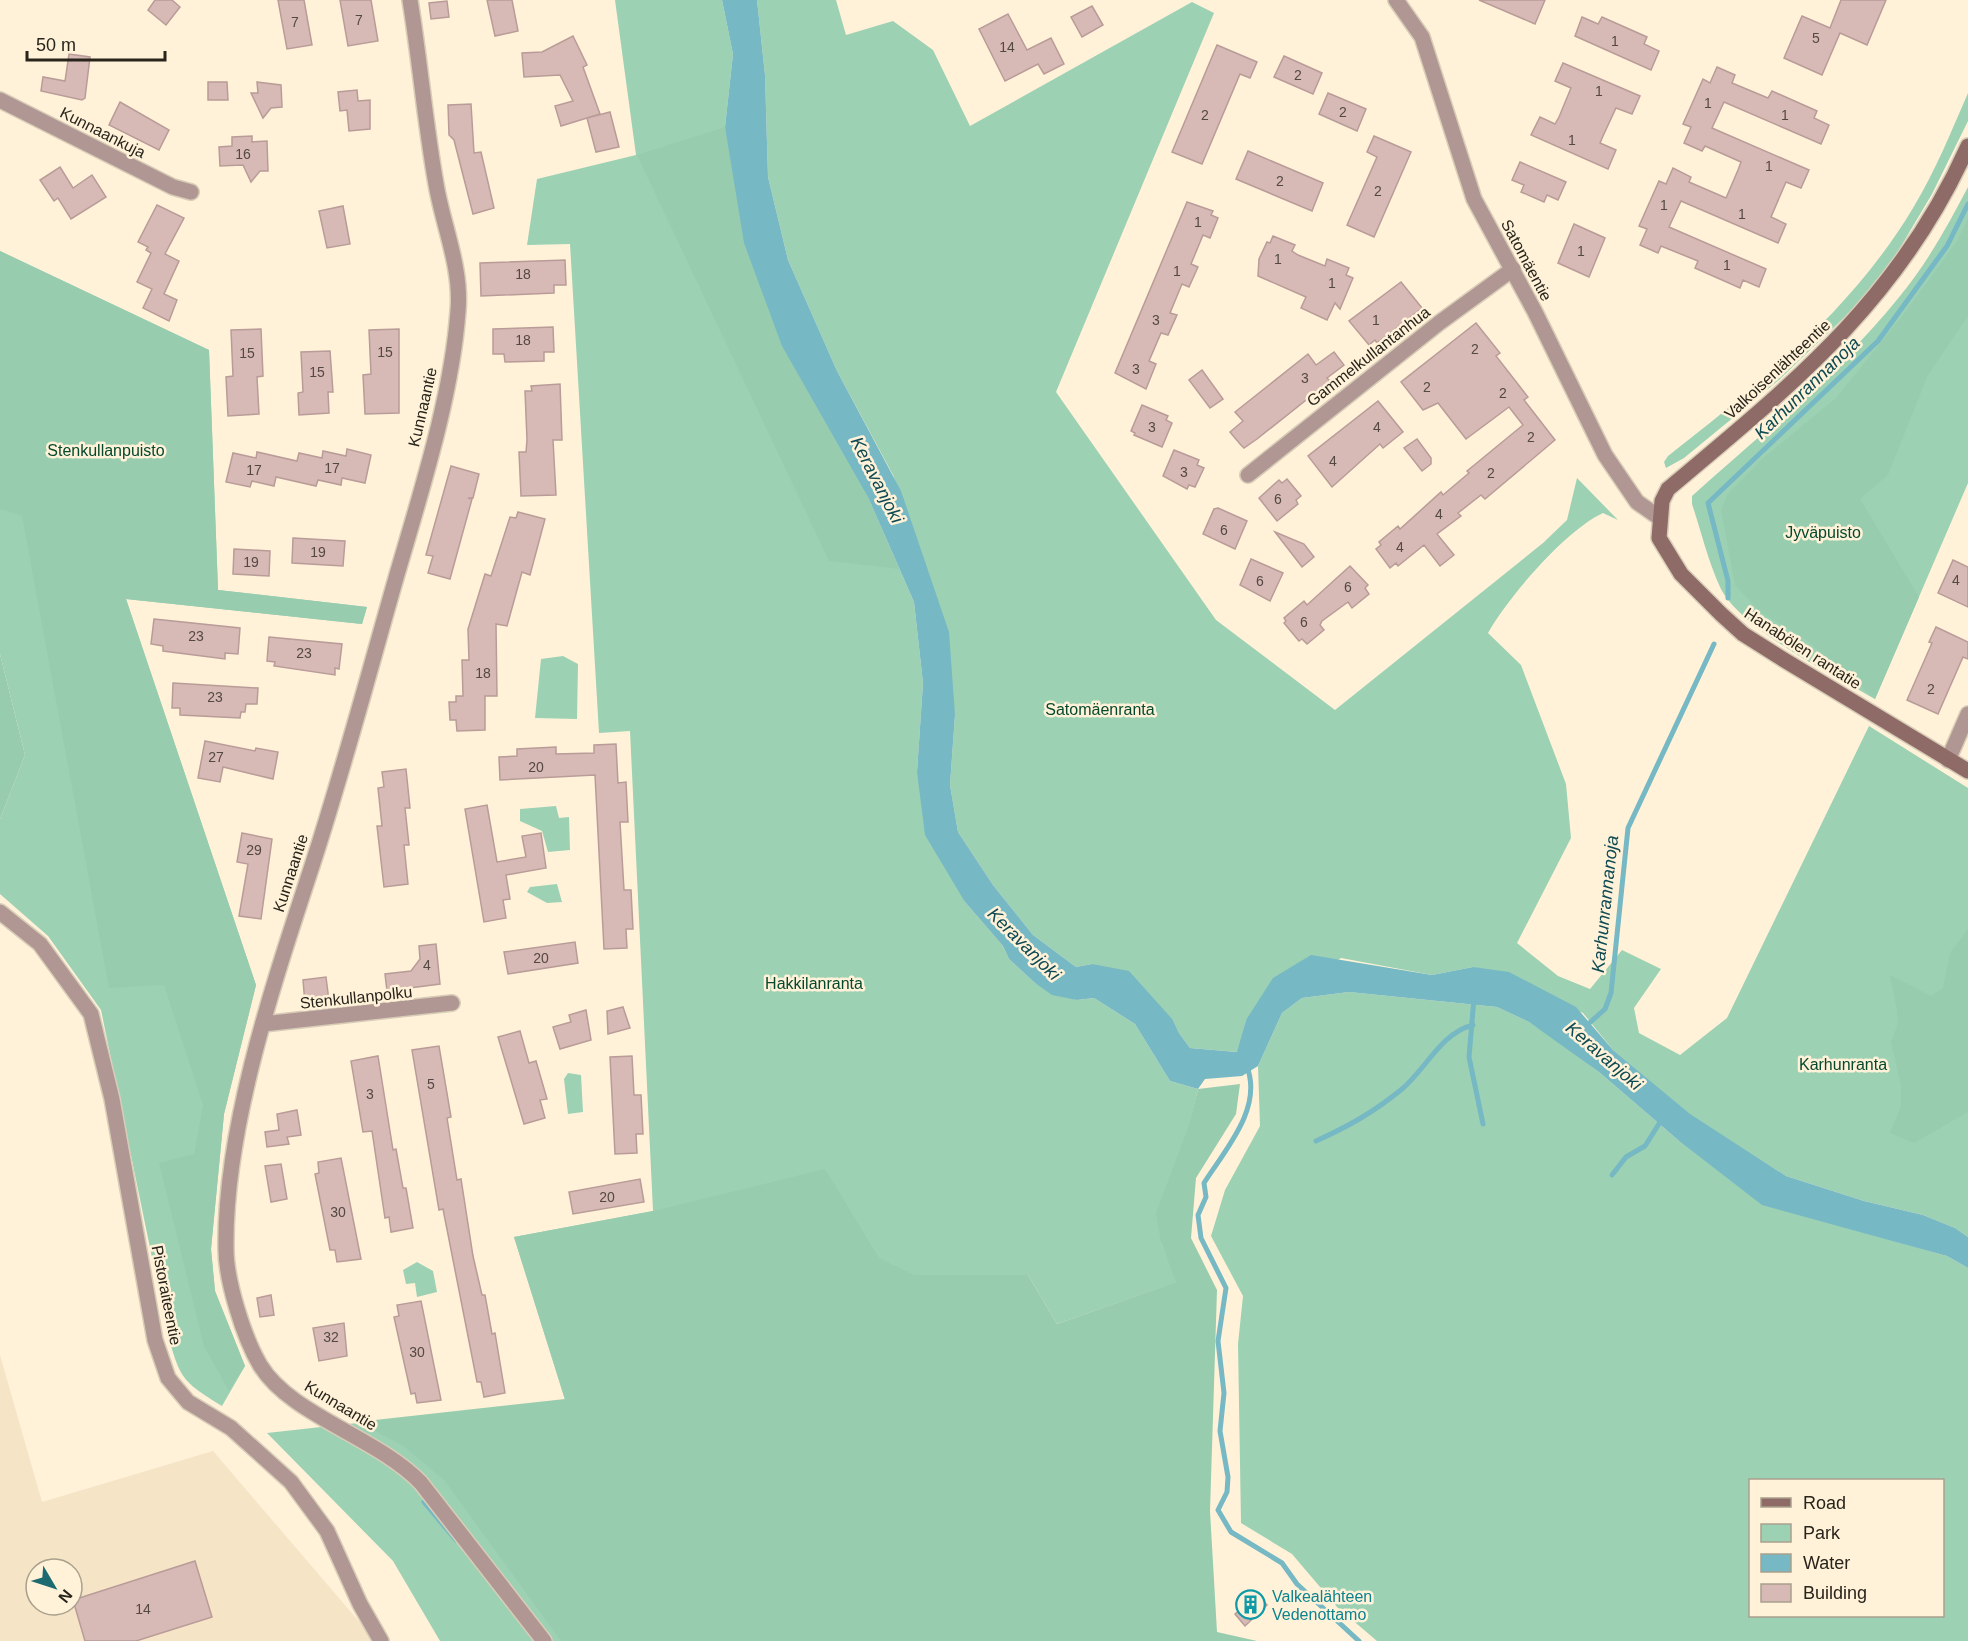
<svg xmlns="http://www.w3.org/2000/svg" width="1968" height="1641" viewBox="0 0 1968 1641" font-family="Arial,sans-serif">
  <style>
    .built { fill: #f5e4c6; fill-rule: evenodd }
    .green { fill: #9dd1b4; fill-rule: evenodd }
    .forest { fill: #98ccaf }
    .water { fill: #76b8c4 }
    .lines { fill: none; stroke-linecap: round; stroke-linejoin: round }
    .stream { stroke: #76b8c4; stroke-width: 5 }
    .building { fill: #d7b9b5; stroke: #b99c98; stroke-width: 1.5 }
    .street-casing { stroke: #d8cdb7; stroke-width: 18 }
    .secondary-casing { stroke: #d8cdb7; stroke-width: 18 }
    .street { stroke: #b19794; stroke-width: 15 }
    .secondary { stroke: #8f6b67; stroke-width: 15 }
    .labels { text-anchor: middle; stroke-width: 5; stroke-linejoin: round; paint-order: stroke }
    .number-label { font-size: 14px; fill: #544942 }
    .street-label { font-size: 16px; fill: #28241b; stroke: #fff2d9 }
    .park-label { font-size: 16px; fill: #04492e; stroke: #fff2d9 }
    .culture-label { font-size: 16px; fill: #0d838f; stroke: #fff2d9; text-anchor: start }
    .water-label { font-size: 18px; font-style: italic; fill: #0e4a53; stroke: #fff2d9 }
  </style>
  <rect width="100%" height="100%" fill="#fff2d9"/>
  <path class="built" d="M0 1355 42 1502 213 1451 368 1632 371 1641H0ZM36 1569H72V1605H36Z"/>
  <g class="green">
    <path d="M615 0H722L733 54 725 127 868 497 914 602 923 683 917 772 965 902 1003 946 1009 959 1035 983 1077 1000 1094 998 1135 1024 1170 1081 1198 1089 1161 1243 1177 1282 1057 1324 1028 1275H914L718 1641H440L393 1561 267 1433 565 1400 514 1237 653 1211 630 731 599 733 570 244 527 245 537 179 636 155Z"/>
    <path d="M757 0H836L846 35 893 21 933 50 970 126 1192 2 1214 13 1056 392 1216 620 1335 710 1543 543 1567 520 1577 478 1618 520 1603 513C1566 530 1508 597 1488 633L1521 665 1566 784 1571 838 1517 943 1558 976 1590 989 1622 950 1661 969 1634 1008 1639 1033 1680 1055 1727 1018 1869 726 1968 788V1237L1955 1228 1923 1215 1864 1201 1786 1176 1690 1115 1613 1050 1583 1013 1473 967 1432 975 1341 958 1246 1020 1238 1052 1190 1048 1179 1033 1173 1020 1092 964 1076 967 1033 935 993 885 958 832 950 785 955 715 910 519 893 475 837 371 788 260 768 177 765 75Z"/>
    <path d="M1968 93V121L1932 194 1894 258 1854 308 1779 380 1684 458 1666 468 1664 462 1668 456C1760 384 1852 310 1913 208 1935 172 1951 132 1968 93Z"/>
    <path d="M1968 187V483L1875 699C1834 676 1739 628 1720 587 1708 561 1701 531 1692 504V496C1763 432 1840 371 1900 296 1928 262 1948 225 1968 187Z"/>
    <path d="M0 251 209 350 218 590 367 607 362 624 126 599 256 985 224 1114 211 1249 215 1291 245 1366 222 1406C183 1382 180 1379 168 1335L101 1010 48 936 0 894V819L25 755 0 654Z"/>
    <path d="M563 656 578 664 577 719 535 718 541 659Z"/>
    <path d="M556 806 559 818 569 817 570 850 548 852 542 831 520 821V809Z"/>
    <path d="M557 884 562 902 547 903 527 892 530 887Z"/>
    <path d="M1349 992 1497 1007 1529 1022 1553 1038 1599 1072 1678 1140 1877 1236 1947 1256 1968 1268V1641H1377L1337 1607 1292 1554 1241 1523 1238 1344 1243 1296 1211 1236 1225 1190 1260 1126 1258 1066 1282 1013 1302 998ZM1750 1480H1942V1616H1750Z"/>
    <path d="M568 1073 581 1075 583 1112 568 1114 564 1079Z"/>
    <path d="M417 1262 433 1271 437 1292 417 1297 415 1283 406 1284 403 1270Z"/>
  </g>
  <g class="forest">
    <path d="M725 127 744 243 868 497 899 569 829 561 637 155Z"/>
    <path d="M1968 219V316L1928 375 1888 475 1860 499 1919 597 1875 699 1805 639 1760 612 1735 585 1721 510 1727 495 1762 459 1837 397 1903 315 1957 241Z"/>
    <path d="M0 251 209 350 218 590 367 607 362 624 126 599 256 985 224 1114 211 1249 215 1291 245 1366 229 1391 204 1346 159 1163 194 1154 203 1105 164 985 109 988 22 516 0 509Z"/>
    <path d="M0 654 25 755 0 819Z"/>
    <path d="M1968 929V1112L1914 1143 1890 1133 1901 1106V1086L1891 1042 1898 1024 1897 1010 1890 975 1931 996 1943 988 1950 953Z"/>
    <path d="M1240 1084 1236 1114 1196 1178 1191 1238 1217 1290 1210 1511 1217 1632 1257 1641H561L444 1480 402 1445 357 1422 565 1399 514 1237 653 1211 825 1169 879 1258 914 1275H1028L1057 1324 1176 1282 1161 1243 1156 1213 1188 1128 1198 1089Z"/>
  </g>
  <path class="water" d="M722 0H757L765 75 768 177 788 260 837 371 901 491 949 632 955 715 950 785 958 832 993 885 1033 935 1076 967 1092 964 1129 971 1173 1020 1179 1033 1190 1048 1237 1052 1246 1020 1273 978 1311 955 1432 975 1473 967 1509 972 1576 1007 1613 1050 1690 1114 1786 1176 1864 1201 1923 1215 1955 1228 1968 1237V1268L1947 1256 1762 1205 1678 1140 1599 1072 1529 1022 1497 1007 1349 992 1302 998 1282 1013 1258 1066 1242 1076 1205 1079 1198 1089 1170 1081 1135 1024 1094 998 1077 1000 1052 995 1035 983 1009 959 1003 946 965 902 925 835 917 772 923 683 914 602 868 497 782 346 744 243 725 127 733 54Z"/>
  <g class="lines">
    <g class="stream">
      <path d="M1728 598V581L1708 503 1878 341 1947 246 1968 204"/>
      <path d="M1474 998 1469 1057 1483 1124"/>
      <path d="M1586 1026 1605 1009 1611 993 1628 828 1714 644"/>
      <path d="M1247 1067C1263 1108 1225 1150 1204 1183L1206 1197 1198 1215 1201 1238 1226 1288 1218 1341 1224 1393 1220 1431 1228 1477 1227 1492 1218 1510 1231 1532 1282 1563 1297 1584 1359 1641"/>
      <path d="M1316 1141C1349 1126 1374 1112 1402 1089 1426 1069 1441 1033 1473 1025"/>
      <path d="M1612 1175 1626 1157 1645 1146 1662 1119"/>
      <path d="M424 1502 456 1540"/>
    </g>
  </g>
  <g class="building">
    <path d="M155 0H172L180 7 166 25 148 10Z"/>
    <path d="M278 0H304L312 45 287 49Z"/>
    <path d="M340 0H371L378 41 348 46Z"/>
    <path d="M487 0H512L518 31 495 36Z"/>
    <path d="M1479 0H1545L1535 24Z"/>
    <path d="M1841 0H1886L1867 45 1840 33 1822 75 1784 58 1802 16 1830 28Z"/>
    <path d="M447 1 449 17 431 19 429 3Z"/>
    <path d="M1092 6 1103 25 1082 37 1071 17Z"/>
    <path d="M1008 14 1027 50 1051 38 1064 64 1044 74 1038 64 1005 81 979 29Z"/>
    <path d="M1582 17 1598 24 1602 17 1647 37 1644 44 1659 51 1651 70 1575 36Z"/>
    <path d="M573 36 587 65 583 67 600 114 561 126 555 106 573 101 560 75 524 77 522 53 542 52Z"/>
    <path d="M1217 45 1257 62 1250 78 1240 74 1202 164 1172 152Z"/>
    <path d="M69 54 90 57 85 98 82 100 41 91 43 77 65 81Z"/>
    <path d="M1284 56 1322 73 1313 94 1274 77Z"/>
    <path d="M1563 63 1640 96 1632 114 1616 108 1603 136 1600 143 1616 150 1608 169 1531 135 1540 117 1555 124 1559 117 1571 88 1555 81Z"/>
    <path d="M1717 67 1735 75 1732 83 1768 98 1772 91 1817 111 1814 118 1829 125 1821 144 1724 102 1712 128 1809 170 1801 188 1786 182 1771 217 1786 224 1778 243 1681 201 1669 227 1766 269 1759 287 1743 280 1740 288 1695 268 1698 261 1661 246 1658 253 1640 245 1647 229 1639 226 1659 181 1666 184 1673 168 1691 177 1689 182 1726 198 1738 170 1741 162 1705 146 1702 151 1684 143 1691 127 1683 124 1703 79 1710 83Z"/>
    <path d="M208 82H227L228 100H208Z"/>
    <path d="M257 82 281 85 282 107 271 108 263 118 251 93H258Z"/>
    <path d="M357 90 358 101 370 100V129L349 131 347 110 340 111 338 92Z"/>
    <path d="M1328 93 1366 109 1357 131 1319 114Z"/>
    <path d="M120 102 169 130 159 150 109 125Z"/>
    <path d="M471 104 474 153 481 152 494 208 473 214 454 140 449 135 448 105Z"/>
    <path d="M610 112 619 147 596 152 587 118Z"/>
    <path d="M252 136V142L267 141 268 171H260L251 182 243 165 220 166 219 147 232 146V137Z"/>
    <path d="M1374 136 1411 152 1374 237 1347 225 1377 157 1367 152Z"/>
    <path d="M1248 151 1323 183 1312 211 1236 179Z"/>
    <path d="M1520 162 1566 182 1558 200 1547 195 1544 202 1521 192 1524 185 1512 180Z"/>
    <path d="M60 167 73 188 92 175 106 197 71 219 58 198 54 201 40 180Z"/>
    <path d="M1187 202 1213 211 1211 215 1218 218 1210 238 1203 235 1191 264 1198 267 1189 287 1182 284 1170 313 1177 315 1168 335 1161 333 1149 361 1156 364 1146 389 1115 373Z"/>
    <path d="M157 205 184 218 165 254 179 261 164 294 177 300 169 321 143 308 152 289 137 282 151 253 146 250 148 247 138 242Z"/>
    <path d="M343 206 350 244 327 248 319 211Z"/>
    <path d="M1574 224 1605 238 1589 277 1558 263Z"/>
    <path d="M1273 236 1295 245 1292 251 1298 255 1325 266 1327 259 1349 268 1346 275 1353 278 1340 309 1335 303 1327 320 1301 308 1306 297 1258 276 1259 259 1267 242 1270 243Z"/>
    <path d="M565 260 566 285H554V293L481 296 480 263Z"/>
    <path d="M1401 282 1422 308 1377 343 1375 340 1369 345 1349 321Z"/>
    <path d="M1476 323 1500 353 1496 356 1528 397 1524 400 1555 440 1485 499 1481 495 1458 513 1461 516 1437 534 1454 555 1440 566 1424 545 1398 566 1396 563 1390 568 1376 549 1381 545 1379 542 1398 526 1400 529 1441 492 1443 495 1469 473 1467 471 1523 425 1509 407 1466 439 1438 403 1423 410 1401 382Z"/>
    <path d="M553 327 554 352H544V361L505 362 504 354H493V329Z"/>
    <path d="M261 329 263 376 257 377 259 414 228 416 226 377 233 376 231 330Z"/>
    <path d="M399 329V413L365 414 363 375 371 374 369 330Z"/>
    <path d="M330 351 333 392H328L329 413 299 415 298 393 303 392 301 352Z"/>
    <path d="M1334 352 1344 365 1327 378 1330 381 1257 439 1244 448 1240 444 1230 432 1243 421 1235 412 1308 354 1316 365Z"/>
    <path d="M1202 370 1223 399 1210 408 1189 380Z"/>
    <path d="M560 384 562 440H553L556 495 521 496 519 452H526L527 440 525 391H532L531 386Z"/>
    <path d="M1378 401 1403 432 1383 448 1380 444 1332 487 1308 456Z"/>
    <path d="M1142 405 1168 416 1166 420 1172 423 1162 447 1134 435 1135 433 1131 431Z"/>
    <path d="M1417 439 1431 458V464L1422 471 1404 448Z"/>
    <path d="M347 449 371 455 365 483 342 478 341 485 318 480 316 486 276 477 274 486 252 481 250 487 226 482 233 453 256 458 257 452 297 461 299 453 322 458 323 451 346 456Z"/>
    <path d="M1174 450 1199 460 1197 465 1204 468 1195 487 1189 485 1187 489 1163 476Z"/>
    <path d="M451 466 479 474 473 498H468L472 499 450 579 428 573 433 556 426 555Z"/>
    <path d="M1287 479 1301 496 1296 500 1298 504 1277 521 1259 498 1279 480 1282 483Z"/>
    <path d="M1218 508 1247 521 1235 549 1203 534 1214 509Z"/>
    <path d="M518 512 545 519 530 575 522 572 507 626 496 624 497 696H485V730L457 731 456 720H450L449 702H456V696H463L462 660H469L468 629 485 574 491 576 510 517 516 518Z"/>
    <path d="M1275 532 1304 544 1314 557 1302 567Z"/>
    <path d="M293 538 345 541 343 566 292 563Z"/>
    <path d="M234 549 270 551 269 576 233 574Z"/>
    <path d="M1251 559 1283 573 1270 601 1240 585Z"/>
    <path d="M1953 560 1968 567V607L1938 593Z"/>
    <path d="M1350 566 1368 585 1365 588 1369 594 1352 608 1348 602 1322 621 1320 625 1324 630 1307 644 1302 639 1299 641 1284 623 1286 621 1284 618 1304 601 1307 605Z"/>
    <path d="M154 619 240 628 238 654 225 653V659L163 651V646L151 644Z"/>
    <path d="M1936 627 1968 642V659L1963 657 1938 714 1907 700 1932 643 1929 642Z"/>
    <path d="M269 637 342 644 339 669 335 668V675L274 666 275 662 267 661Z"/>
    <path d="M173 683 258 688 257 704H246L245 712H241L240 718 180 715V708H172Z"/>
    <path d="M205 741 255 751 256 748 278 752 273 779 223 767 220 782 198 778Z"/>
    <path d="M616 744 618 783 626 782 628 822H620L624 890H631L633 929H626L627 948 604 949 595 775 500 780 499 757 517 756V749L556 747V754L594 753V745Z"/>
    <path d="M406 769 410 808H405L409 845H404L408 884 384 887 377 826H382L378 788 384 787 382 772Z"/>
    <path d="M487 805 497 862 526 857 522 836 541 833 546 868 506 875 510 899 503 900 506 918 484 922 465 809Z"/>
    <path d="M242 833 272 839 261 919 239 916 248 864 237 862Z"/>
    <path d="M575 942 578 963 508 974 504 952Z"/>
    <path d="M436 944 440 984 387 991 385 974 411 971 420 959 419 946Z"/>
    <path d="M326 977 329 1001 305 1004 303 980Z"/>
    <path d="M623 1007 630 1028 608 1034 607 1011Z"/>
    <path d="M586 1010 591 1040 560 1049 553 1027 571 1022 569 1015Z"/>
    <path d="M520 1031 529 1063 536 1061 547 1099 540 1100 545 1118 524 1124 498 1037Z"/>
    <path d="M439 1046 451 1117 447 1118 457 1180 461 1179 473 1256 482 1295H485L492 1334 495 1333 505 1393 484 1397 481 1382H477L443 1209 439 1210 412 1050Z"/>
    <path d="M378 1056 393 1150 396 1149 403 1188H406L413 1228 391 1232 389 1217 385 1218 372 1131 363 1132 351 1061Z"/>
    <path d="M632 1056 634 1095H641L643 1134H636L637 1153 615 1154 610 1057Z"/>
    <path d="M297 1110 301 1135 287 1137 289 1144 267 1147 265 1132 279 1130 277 1114Z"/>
    <path d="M341 1158 361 1259 337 1262 335 1250H330L315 1174 319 1173 318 1162Z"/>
    <path d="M281 1164 287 1199 271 1202 265 1166Z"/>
    <path d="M640 1179 644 1202 573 1214 569 1192Z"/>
    <path d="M271 1295 274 1315 260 1317 257 1298Z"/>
    <path d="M421 1301 441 1400 417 1403 415 1393 411 1394 394 1317 399 1316 397 1305Z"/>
    <path d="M344 1323 347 1356 319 1361 313 1328Z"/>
    <path d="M195 1561 212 1617 136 1641H85L73 1600Z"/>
    <path d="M1254 1591 1267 1605 1245 1626 1235 1614 1243 1607 1240 1603Z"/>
  </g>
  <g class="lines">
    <defs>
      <g id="street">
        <path d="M410 0C420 61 425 123 436 184 443 226 462 268 458 311 452 396 420 495 396 578 368 676 342 775 310 872 273 985 224 1130 226 1249 226 1281 244 1338 260 1365 290 1415 377 1437 421 1483L544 1641"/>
        <path d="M1396 0 1422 37 1474 199 1535 312 1605 455 1637 502 1660 518"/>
        <path d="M0 100 173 187 191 192"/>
        <path d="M1248 475 1439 323 1513 269"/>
        <path d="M1948 760 1968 714"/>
        <path d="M0 912 40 944 91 1014 112 1099 155 1340 168 1378 188 1402 231 1428 291 1482 327 1531 360 1604 381 1641"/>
        <path d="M263 1024 452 1003"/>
      </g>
      <path id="secondary" d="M1968 146C1900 299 1792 385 1668 489L1662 501 1659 538 1681 574 1721 614 1743 634 1781 658 1968 771"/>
    </defs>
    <use href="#street" class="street-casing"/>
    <use href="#secondary" class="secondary-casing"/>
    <use href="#street" class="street"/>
    <use href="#secondary" class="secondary"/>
  </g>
  <defs>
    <symbol id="building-ring" viewBox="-11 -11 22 22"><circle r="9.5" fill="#fff2d9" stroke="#0f9aa8" stroke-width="1.5"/><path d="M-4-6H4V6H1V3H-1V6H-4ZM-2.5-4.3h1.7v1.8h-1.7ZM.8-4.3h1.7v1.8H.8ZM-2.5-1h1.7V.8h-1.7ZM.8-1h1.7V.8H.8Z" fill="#0f9aa8"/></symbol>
  </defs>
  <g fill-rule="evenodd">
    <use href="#building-ring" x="1234" y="1588" width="33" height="33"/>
  </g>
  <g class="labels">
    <g class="number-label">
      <text x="359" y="25">7</text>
      <text x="295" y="27">7</text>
      <text x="1816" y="43">5</text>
      <text x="1615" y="46">1</text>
      <text x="1007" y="52">14</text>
      <text x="1298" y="80">2</text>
      <text x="1599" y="96">1</text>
      <text x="1708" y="108">1</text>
      <text x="1343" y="117">2</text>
      <text x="1205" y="120">2</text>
      <text x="1785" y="120">1</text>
      <text x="1572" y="145">1</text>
      <text x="243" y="159">16</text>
      <text x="1769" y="171">1</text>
      <text x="1280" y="186">2</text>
      <text x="1378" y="196">2</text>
      <text x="1664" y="210">1</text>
      <text x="1742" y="219">1</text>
      <text x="1198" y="227">1</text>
      <text x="1581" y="256">1</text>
      <text x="1278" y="264">1</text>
      <text x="1727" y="270">1</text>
      <text x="1177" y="276">1</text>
      <text x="523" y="279">18</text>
      <text x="1332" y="288">1</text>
      <text x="1156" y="325">3</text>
      <text x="1376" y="325">1</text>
      <text x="523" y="345">18</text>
      <text x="1475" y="354">2</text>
      <text x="385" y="357">15</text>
      <text x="247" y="358">15</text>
      <text x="1136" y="374">3</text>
      <text x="317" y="377">15</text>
      <text x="1305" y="383">3</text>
      <text x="1427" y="392">2</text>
      <text x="1503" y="398">2</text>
      <text x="1152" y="432">3</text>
      <text x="1377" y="432">4</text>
      <text x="1531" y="442">2</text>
      <text x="1333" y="466">4</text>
      <text x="332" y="473">17</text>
      <text x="254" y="475">17</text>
      <text x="1184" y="477">3</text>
      <text x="1491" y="478">2</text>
      <text x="1278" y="504">6</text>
      <text x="1439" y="519">4</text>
      <text x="1224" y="535">6</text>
      <text x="1400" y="552">4</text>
      <text x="318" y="557">19</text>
      <text x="251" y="567">19</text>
      <text x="1956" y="585">4</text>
      <text x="1260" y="586">6</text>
      <text x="1348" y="592">6</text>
      <text x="1304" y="627">6</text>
      <text x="196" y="641">23</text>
      <text x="304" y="658">23</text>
      <text x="483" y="678">18</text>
      <text x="1931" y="694">2</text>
      <text x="215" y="702">23</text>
      <text x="216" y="762">27</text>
      <text x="536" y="772">20</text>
      <text x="254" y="855">29</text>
      <text x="541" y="963">20</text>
      <text x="427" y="970">4</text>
      <text x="431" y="1089">5</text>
      <text x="370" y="1099">3</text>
      <text x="607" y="1202">20</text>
      <text x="338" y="1217">30</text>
      <text x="331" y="1342">32</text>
      <text x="417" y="1357">30</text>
      <text x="143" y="1614">14</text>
    </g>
    <g class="street-label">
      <text transform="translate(103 132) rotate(27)" y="6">Kunnaankuja</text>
      <text transform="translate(1527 260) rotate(62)" y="6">Satomäentie</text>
      <text transform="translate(1368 356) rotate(-38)" y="6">Gammelkullantanhua</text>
      <text transform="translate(1777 369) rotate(-43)" y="6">Valkoisenlähteentie</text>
      <text transform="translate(422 407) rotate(-77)" y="6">Kunnaantie</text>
      <text transform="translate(1803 648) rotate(33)" y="6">Hanabölen rantatie</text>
      <text transform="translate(290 873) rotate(-72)" y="6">Kunnaantie</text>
      <text transform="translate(356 997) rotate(-6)" y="6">Stenkullanpolku</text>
      <text transform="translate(167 1295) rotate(79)" y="6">Pistoraiteentie</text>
      <text transform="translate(341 1405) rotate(31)" y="6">Kunnaantie</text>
    </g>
    <g class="park-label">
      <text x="106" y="456">Stenkullanpuisto</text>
      <text x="1823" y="538">Jyväpuisto</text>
      <text x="1100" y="715">Satomäenranta</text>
      <text x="814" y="989">Hakkilanranta</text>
      <text x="1843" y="1070">Karhunranta</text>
    </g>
    <g class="culture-label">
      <text x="1272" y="1602">Valkealähteen<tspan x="1272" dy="18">Vedenottamo</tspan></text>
    </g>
    <g class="water-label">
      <text transform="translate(1807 388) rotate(-44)" y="6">Karhunrannanoja</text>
      <text transform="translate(877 480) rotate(63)" y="6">Keravanjoki</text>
      <text transform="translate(1605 904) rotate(-84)" y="6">Karhunrannanoja</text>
      <text transform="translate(1024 944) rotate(45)" y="6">Keravanjoki</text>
      <text transform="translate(1604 1056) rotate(41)" y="6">Keravanjoki</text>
    </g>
  </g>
  <rect x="1749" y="1479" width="195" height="138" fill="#fff2d9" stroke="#a9a08d" stroke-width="1.5"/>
  <rect x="1761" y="1498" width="30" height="9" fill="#8f6b67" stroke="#a9a08d" stroke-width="1.5"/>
  <text x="1803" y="1509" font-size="18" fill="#28241b">Road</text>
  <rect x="1761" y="1524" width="30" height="18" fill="#9dd1b4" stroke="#a9a08d" stroke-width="1.5"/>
  <text x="1803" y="1539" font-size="18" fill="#28241b">Park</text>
  <rect x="1761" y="1554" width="30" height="18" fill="#76b8c4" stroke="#a9a08d" stroke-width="1.5"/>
  <text x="1803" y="1569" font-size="18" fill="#28241b">Water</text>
  <rect x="1761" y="1584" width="30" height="18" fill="#d7b9b5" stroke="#a9a08d" stroke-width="1.5"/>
  <text x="1803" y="1599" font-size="18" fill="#28241b">Building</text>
  <g transform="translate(54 1587) rotate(129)"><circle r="28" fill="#fff2d9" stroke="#a9a08d" stroke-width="1.5"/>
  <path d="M0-4.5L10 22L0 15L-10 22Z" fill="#1d6a70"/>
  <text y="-9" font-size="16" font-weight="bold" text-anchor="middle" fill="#28241b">N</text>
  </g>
  <path d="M27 51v9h138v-9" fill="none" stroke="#28241b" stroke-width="3"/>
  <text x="36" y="51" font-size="18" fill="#28241b" stroke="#fff2d9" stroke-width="4.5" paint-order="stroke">50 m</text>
</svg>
